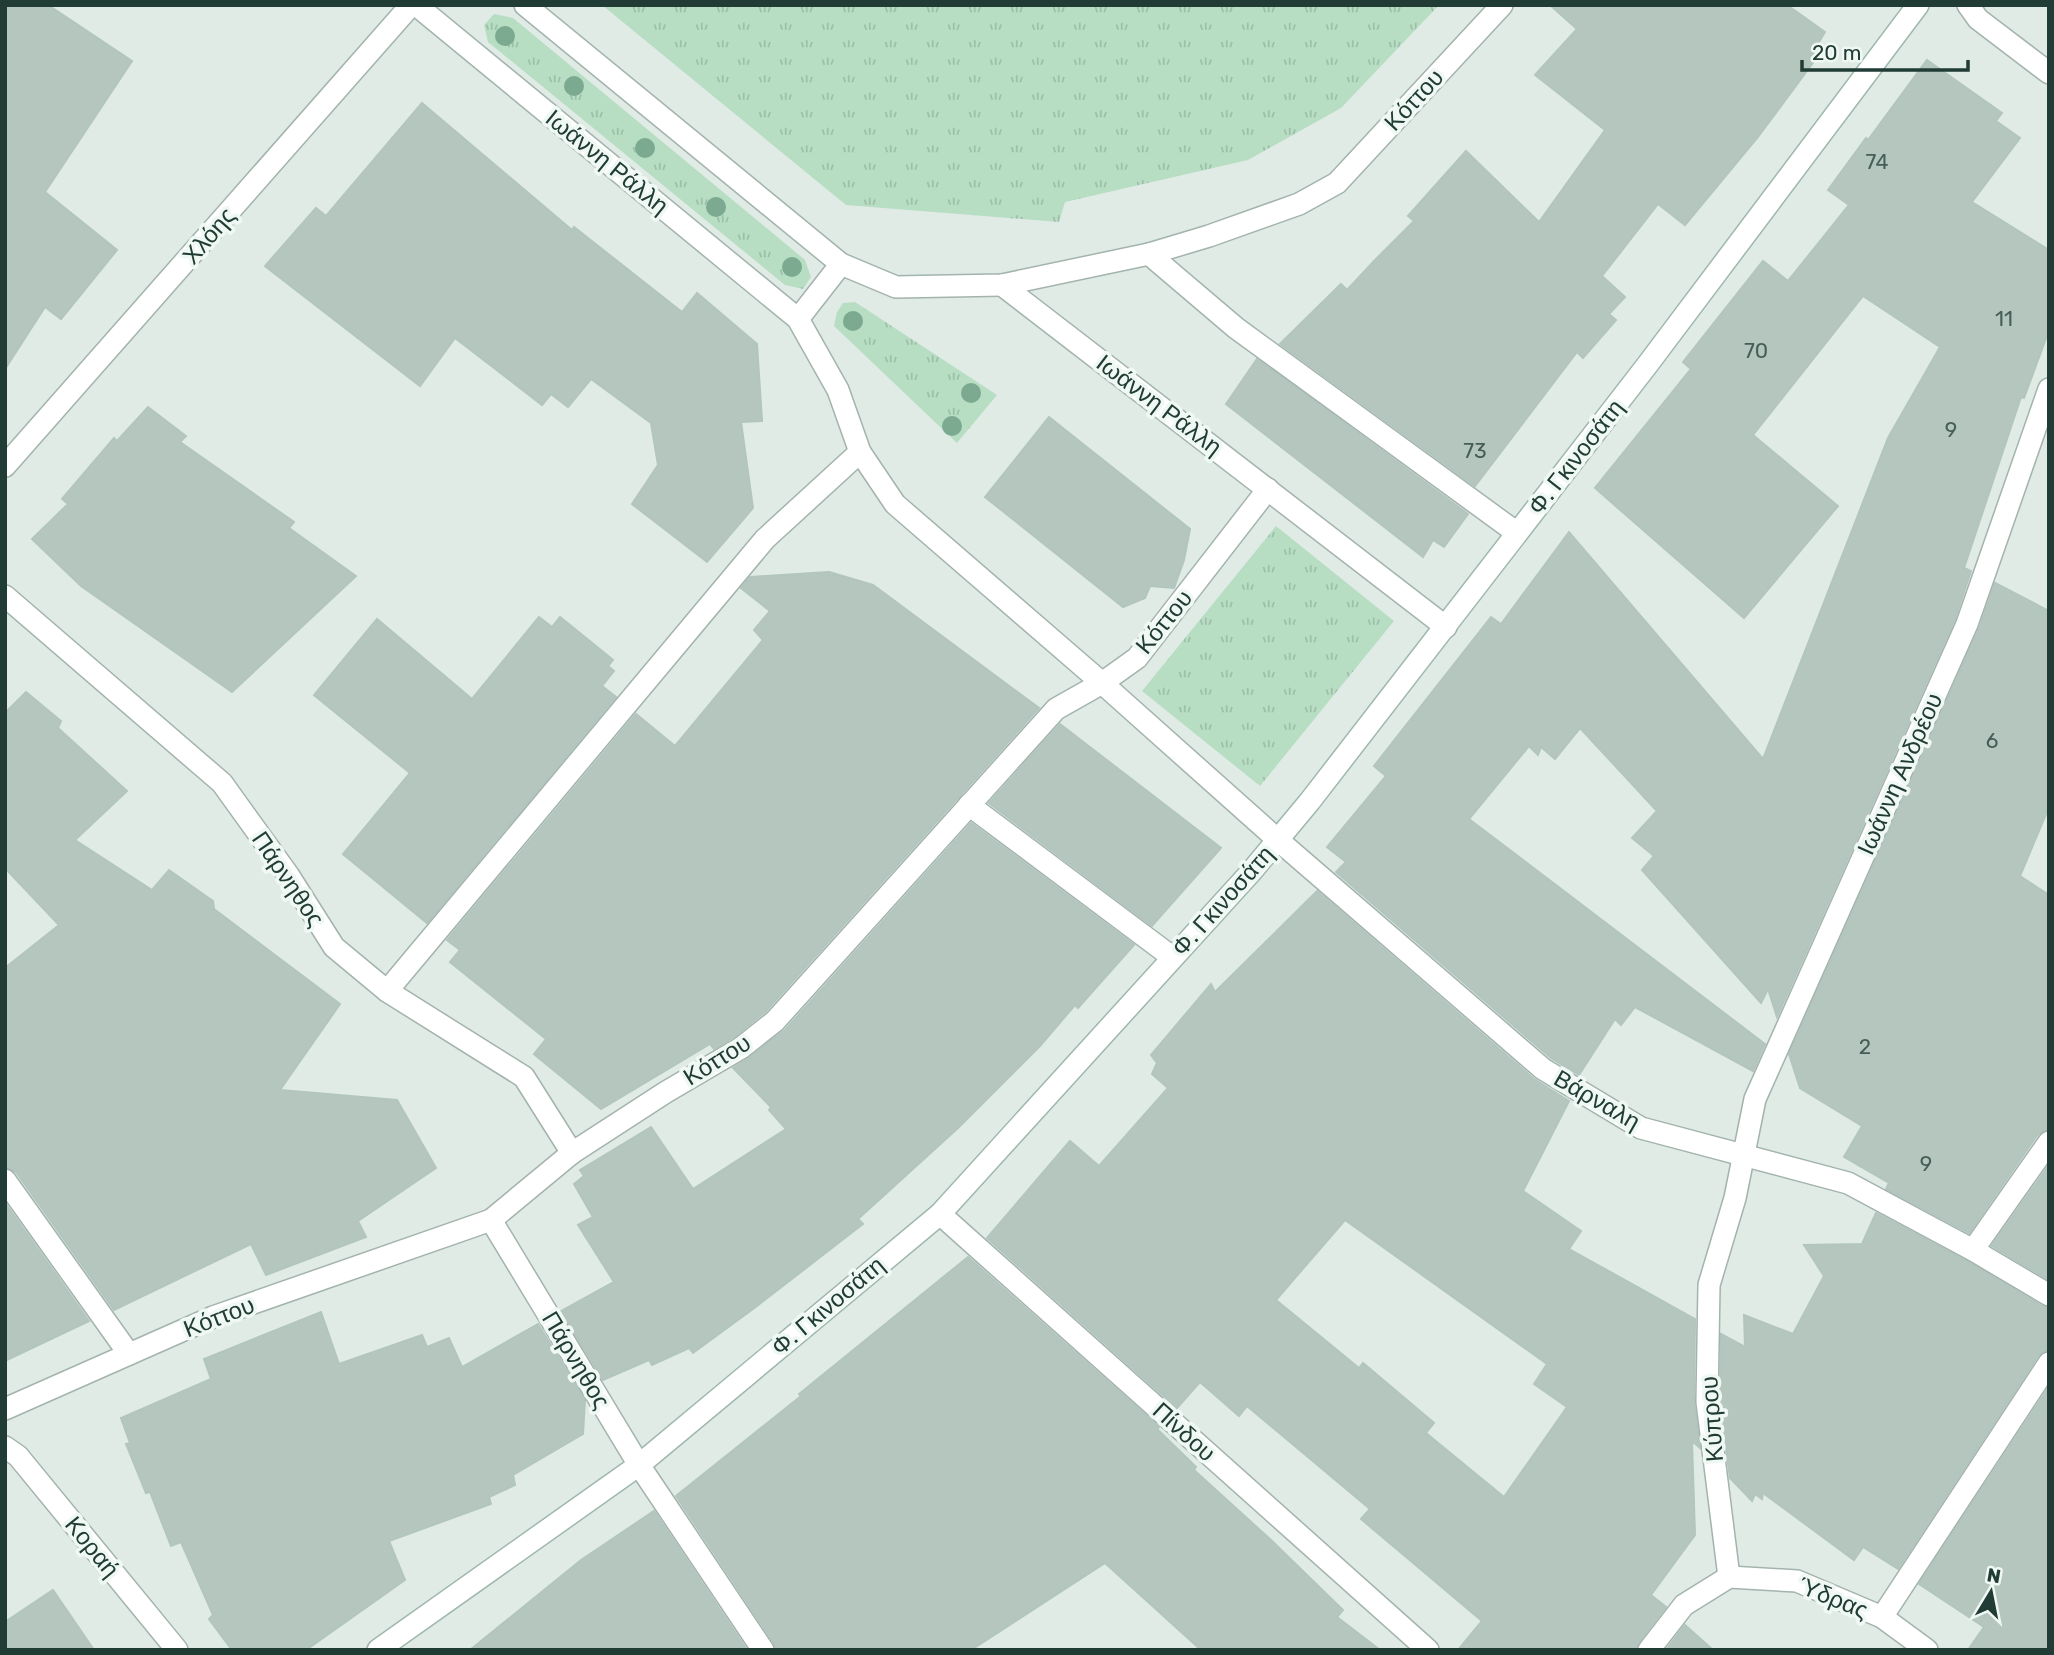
<svg xmlns="http://www.w3.org/2000/svg" width="2054" height="1655" viewBox="0 0 2054 1655" font-family="Rubik,sans-serif">
  <style>
    .grass { fill: url(#grass-tufts) }
    .building { fill: #b5c6bf; stroke: #b2c5be; stroke-width: 2; fill-rule: evenodd }
    .lines { fill: none; stroke-linecap: round; stroke-linejoin: round }
    .lane-casing { stroke: #a3b3ad; stroke-width: 24 }
    .street-casing { stroke: #a3b3ad; stroke-width: 24 }
    .secondary-casing { stroke: #9eb7af; stroke-width: 24 }
    .lane { stroke: #fff; stroke-width: 21 }
    .street { stroke: #fff; stroke-width: 21 }
    .secondary { stroke: #fff; stroke-width: 21 }
    .tree { fill: #7baa90 }
    .labels { text-anchor: middle; stroke-width: 7; stroke-linejoin: round; paint-order: stroke }
    .number-label { font-size: 21px; fill: #455e58 }
    .street-label { font-size: 24px; fill: #203c35; stroke: #f0f8f4 }
  </style>
  <defs>
    <pattern id="grass-tufts" width="24" height="20" patternUnits="userSpaceOnUse" patternTransform="scale(1.75)"><rect width="24" height="20" fill="#b7ddc3"/><path d="M3 7l-1-3M5 7V3M7 7l1-3M15 17l-1-3M17 17v-4M19 17l1-3" fill="none" stroke="#9dbfa8"/></pattern>
  </defs>
  <rect width="100%" height="100%" fill="#e0ebe6"/>
  <g class="grass">
    <path d="M602 5H1439L1341 108 1248 160 1065 202 1059 222 846 205Z"/>
    <path d="M494 14 513 18 805 260 811 277 803 289 785 285 488 42 484 25Z"/>
    <path d="M855 302 997 395 957 443 834 326 837 312 843 303Z"/>
    <path d="M1276 526 1394 621 1260 786 1142 691Z"/>
  </g>
  <g class="building">
    <path d="M5 5H48L132 61 45 192 117 250 61 319 45 307 5 369Z"/>
    <path d="M1550 5H1787L1825 32 1813 52 1818 56 1758 137 1685 225 1658 204 1602 276 1625 297 1609 314 1616 320 1583 358 1577 352 1475 486 1280 344 1341 284 1347 290 1376 259 1414 221 1408 216 1466 151 1539 222 1605 130 1535 75 1577 29Z"/>
    <path d="M1927 60 2002 113 1996 121 2020 138 1972 202 2049 250V330L2024 398 2021 397 1964 568 1971 571 1955 619 1777 1017 1768 989 1761 1003 1642 870 1654 856 1632 838 1657 811 1580 728 1555 759 1541 747 1538 755 1529 746 1469 819 1765 1044 1753 1071 1635 1007 1621 1025 1615 1019 1579 1075 1551 1058 1336 872 1346 862 1327 847 1386 776 1374 766 1491 617 1501 624 1569 532 1763 759 1888 438 1940 347 1863 296 1753 435 1838 506 1744 618 1595 488 1691 369 1683 362 1763 261 1788 281 1849 205 1828 190 1866 138 1868 140Z"/>
    <path d="M422 103 572 230 574 227 682 312 697 293 757 344 762 421 741 422 753 508 707 562 632 504 658 465 651 423 591 379 568 407 551 394 542 405 455 338 420 386 265 266 316 208 326 216Z"/>
    <path d="M1257 359 1468 514 1444 547 1433 540 1423 557 1226 404Z"/>
    <path d="M148 407 186 436 180 442 294 522 289 528 356 576 232 692 81 586 32 539 68 504 62 499 114 438 117 441Z"/>
    <path d="M1049 417 1190 529 1184 560 1174 588 1150 586 1145 598 1123 607 985 497Z"/>
    <path d="M829 572 873 585 1039 708 766 1011 734 1037 714 1049 710 1044 601 1109 534 1054 546 1039 450 962 460 950 447 940 636 714 675 746 763 640 754 630 770 611 741 588 750 577Z"/>
    <path d="M1995 583 2049 611V807L2020 876 2049 895V1129L2038 1134 1969 1233 1886 1189 1889 1183 1844 1157 1862 1126 1800 1088 1789 1054 1979 629Z"/>
    <path d="M539 617 552 627 560 617 613 660 608 666 614 671 602 686 616 697 427 923 343 854 410 773 314 695 377 619 472 699Z"/>
    <path d="M26 692 61 721 58 728 127 791 75 840 152 890 169 870 213 901 214 909 340 1004 280 1090 397 1100 436 1168 358 1221 366 1237 266 1275 251 1244 114 1310 16 1172 5 1167V968L59 925 5 868V713Z"/>
    <path d="M1060 724 1221 848 1152 926 989 803Z"/>
    <path d="M971 823 1134 945 1078 1008 1075 1005 1040 1046 958 1128 858 1219 863 1224 753 1309 693 1353 689 1348 652 1365 649 1360 603 1380 561 1311 614 1282 578 1225 593 1217 574 1184 584 1176 580 1170 651 1127 693 1189 786 1129 769 1110 771 1107 733 1068 749 1058 785 1030Z"/>
    <path d="M1317 891 1534 1079 1569 1101 1523 1191 1581 1231 1569 1249 1695 1319 1694 1402 1700 1448 1692 1441 1695 1535 1651 1595 1666 1607 1639 1642 1636 1650H1458L1482 1621 1361 1519 1370 1509 1247 1406 1239 1416 1200 1382 1177 1408 987 1238 1070 1141 1099 1166 1168 1088 1152 1074 1157 1063 1151 1055 1211 984 1215 992ZM1345 1220 1547 1364 1534 1384 1567 1407 1504 1497 1426 1433 1434 1423 1363 1363 1359 1368 1276 1300Z"/>
    <path d="M2049 1165V1280L1992 1246Z"/>
    <path d="M5 1203 89 1321 5 1361Z"/>
    <path d="M1876 1213 1967 1261 2042 1306 2049 1308V1350L2043 1352 2038 1356 1898 1569 1863 1547 1854 1560 1763 1493 1762 1499 1755 1494 1752 1501 1730 1478 1720 1401 1721 1334 1745 1347 1744 1315 1793 1334 1824 1276 1804 1245 1862 1244Z"/>
    <path d="M968 1257 1159 1427 1157 1429 1196 1467 1194 1470 1271 1540 1343 1610 1337 1617 1380 1650H1201L1105 1563 971 1650H776L774 1643 676 1496 801 1396 799 1394Z"/>
    <path d="M321 1312 339 1364 422 1335 427 1347 449 1338 462 1367 538 1324 585 1400 583 1434 513 1475 515 1485 489 1497 491 1504 389 1541 405 1580 306 1650H232L209 1619 213 1615 181 1542 171 1546 150 1492 146 1493 126 1444 130 1443 121 1418 211 1379 204 1359Z"/>
    <path d="M2049 1387V1650H1968L1984 1627 1919 1584Z"/>
    <path d="M654 1511 747 1650H470L581 1560Z"/>
    <path d="M53 1590 94 1650H5V1622Z"/>
    <path d="M1685 1625 1713 1650H1666Z"/>
  </g>
  <g class="lines">
    <defs>
      <g id="lane">
        <path d="M1973 1250 2049 1142"/>
        <path d="M1882 1617 2049 1363"/>
      </g>
      <g id="street">
        <path d="M416 5 798 319 838 390 860 452 895 504 1102 683 1278 840 1543 1069 1641 1128 1848 1183 1973 1250 2049 1295"/>
        <path d="M525 5 841 264 896 287 1002 285 1149 254 1209 236 1299 204 1337 183 1502 5"/>
        <path d="M1968 5 1978 19 2049 73"/>
        <path d="M1149 254 1236 328 1517 533"/>
        <path d="M1002 285 1446 627"/>
        <path d="M798 319 841 264"/>
        <path d="M5 466 411 5"/>
        <path d="M5 596 222 783 289 876 334 947 387 991 524 1077 572 1153"/>
        <path d="M969 805 1172 957"/>
        <path d="M387 991 765 539 860 452"/>
        <path d="M5 1180 129 1354"/>
        <path d="M940 1214 1428 1650"/>
        <path d="M491 1220 639 1465 763 1650"/>
        <path d="M5 1409 213 1317 491 1220 572 1153 666 1092 741 1048 775 1021 1056 709 1102 683 1137 658 1268 489"/>
        <path d="M5 1447 18 1456 177 1650"/>
        <path d="M1729 1577 1707 1402 1709 1285 1735 1198 1755 1099 1967 624 2049 389"/>
        <path d="M1729 1577 1797 1581 1882 1617 1927 1650"/>
        <path d="M1649 1650 1684 1605 1729 1577"/>
      </g>
      <path id="secondary" d="M378 1650 639 1465 940 1214 1251 872 1310 801 1648 364 1918 5"/>
    </defs>
    <use href="#lane" class="lane-casing"/>
    <use href="#street" class="street-casing"/>
    <use href="#secondary" class="secondary-casing"/>
    <use href="#lane" class="lane"/>
    <use href="#street" class="street"/>
    <use href="#secondary" class="secondary"/>
  </g>
  <g class="tree">
    <circle cx="505" cy="36" r="10"/>
    <circle cx="574" cy="86" r="10"/>
    <circle cx="645" cy="148" r="10"/>
    <circle cx="716" cy="207" r="10"/>
    <circle cx="792" cy="267" r="10"/>
    <circle cx="853" cy="321" r="10"/>
    <circle cx="971" cy="393" r="10"/>
    <circle cx="952" cy="426" r="10"/>
  </g>
  <g class="labels">
    <g class="number-label">
      <text x="1877" y="169">74</text>
      <text x="2004" y="326">11</text>
      <text x="1756" y="358">70</text>
      <text x="1951" y="437">9</text>
      <text x="1475" y="458">73</text>
      <text x="1992" y="748">6</text>
      <text x="1865" y="1054">2</text>
      <text x="1926" y="1171">9</text>
    </g>
    <g class="street-label">
      <text transform="translate(1414 100) rotate(-47)" y="8">Κόττου</text>
      <text transform="translate(607 162) rotate(39)" y="8">Ιωάννη Ράλλη</text>
      <text transform="translate(209 236) rotate(-49)" y="8">Χλόης</text>
      <text transform="translate(1159 405) rotate(37)" y="8">Ιωάννη Ράλλη</text>
      <text transform="translate(1576 457) rotate(-52)" y="8">Φ. Γκινοσάτη</text>
      <text transform="translate(1164 622) rotate(-51)" y="8">Κόττου</text>
      <text transform="translate(1900 774) rotate(-66)" y="8">Ιωάννη Ανδρέου</text>
      <text transform="translate(288 879) rotate(56)" y="8">Πάρνηθος</text>
      <text transform="translate(1223 901) rotate(-48)" y="8">Φ. Γκινοσάτη</text>
      <text transform="translate(717 1060) rotate(-32)" y="8">Κόττου</text>
      <text transform="translate(1597 1100) rotate(30)" y="8">Βάρναλη</text>
      <text transform="translate(828 1306) rotate(-40)" y="8">Φ. Γκινοσάτη</text>
      <text transform="translate(219 1317) rotate(-21)" y="8">Κόττου</text>
      <text transform="translate(576 1360) rotate(59)" y="8">Πάρνηθος</text>
      <text transform="translate(1712 1419) rotate(-94)" y="8">Κύπρου</text>
      <text transform="translate(1184 1432) rotate(42)" y="8">Πίνδου</text>
      <text transform="translate(92 1547) rotate(51)" y="8">Κοραή</text>
      <text transform="translate(1833 1598) rotate(22)" y="8">Ύδρας</text>
    </g>
  </g>
  <rect width="2054" height="1655" fill="none" stroke="#203c35" stroke-width="14"/>
  <g transform="translate(1991 1592) rotate(10)" stroke="#f0f8f4" stroke-width="5" paint-order="stroke">
  <path d="M0-5L12 26L0 18L-12 26Z" fill="#203c35"/>
  <text y="-10" font-size="19" font-weight="bold" text-anchor="middle" fill="#203c35">N</text>
  </g>
  <path d="M1802 60v10h166v-10" fill="none" stroke="#203c35" stroke-width="3.5"/>
  <text x="1812" y="60" font-size="21" fill="#203c35" stroke="#f0f8f4" stroke-width="5" paint-order="stroke">20 m</text>
</svg>
